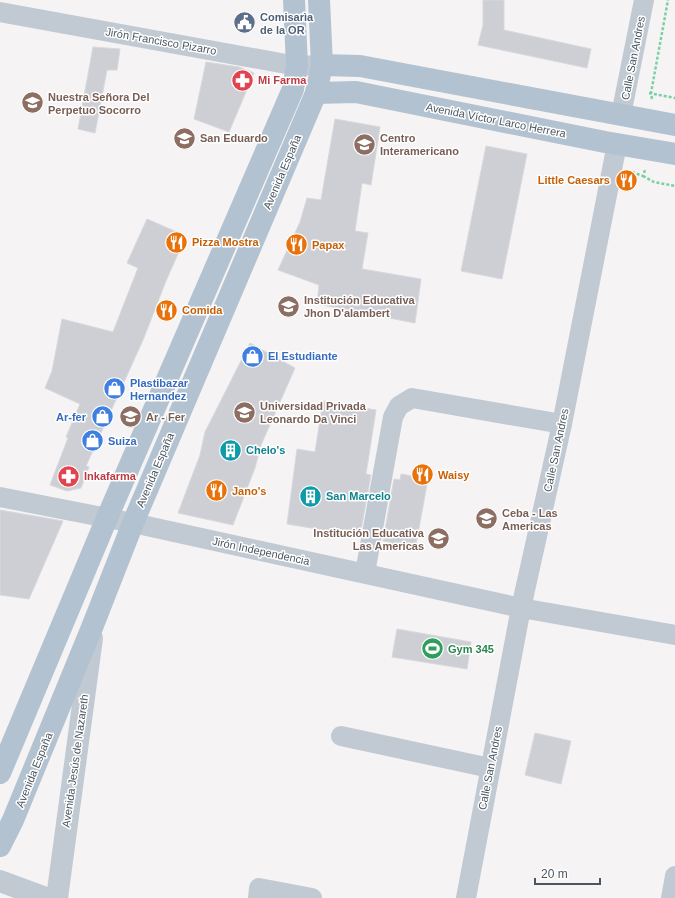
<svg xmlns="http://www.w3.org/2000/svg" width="675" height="898" viewBox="0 0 675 898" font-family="Arial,sans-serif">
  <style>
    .building { fill: #cdcfd5; stroke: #d7d9de }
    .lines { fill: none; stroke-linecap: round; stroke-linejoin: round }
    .path { stroke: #7ad0a6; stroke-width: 2.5; stroke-dasharray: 3 2; stroke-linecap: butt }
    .minor { stroke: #c1cad2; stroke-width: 20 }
    .tertiary { stroke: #c1cad2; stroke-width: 22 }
    .primary { stroke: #b3c2d1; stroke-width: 22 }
    .labels { text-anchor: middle; stroke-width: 3; stroke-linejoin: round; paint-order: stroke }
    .service-label { font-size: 11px; font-weight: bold; fill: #4e5e75; stroke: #fff; text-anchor: start }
    .street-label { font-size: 11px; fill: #4a5661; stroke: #fff }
    .health-label { font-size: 11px; font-weight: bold; fill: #be3a42; stroke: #fff; text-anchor: start }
    .education-label { font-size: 11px; font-weight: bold; fill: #785e54; stroke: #fff; text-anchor: start }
    .food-label { font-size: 11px; font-weight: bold; fill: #c56008; stroke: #fff; text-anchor: start }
    .shop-label { font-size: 11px; font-weight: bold; fill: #366cbe; stroke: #fff; text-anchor: start }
    .culture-label { font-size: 11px; font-weight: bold; fill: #0d838f; stroke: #fff; text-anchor: start }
    .leisure-label { font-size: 11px; font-weight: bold; fill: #27864d; stroke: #fff; text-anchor: start }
  </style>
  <rect width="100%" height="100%" fill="#f5f3f3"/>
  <g class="building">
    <path d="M483 0H504V30L591 49 587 68 478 45 483 25Z"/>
    <path d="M93 47 120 49 117 70H107L95 133 78 129Z"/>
    <path d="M206 62 239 67 254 73 229 132 194 119Z"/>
    <path d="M335 119 380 127 371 185 362 183 355 231 368 233 362 269 421 279 415 323 317 304 319 285 278 270 300 222 307 198 321 200Z"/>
    <path d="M486 146 527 154 502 279 461 271Z"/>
    <path d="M147 219 186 236 166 281 143 340 86 466 89 467 81 488 67 491 50 485 68 438 66 437 80 404 45 388 52 371 62 319 113 332 138 268 127 263Z"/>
    <path d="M250 343 295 368 261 445 255 468 233 525 178 513 200 455 205 432Z"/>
    <path d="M323 401 376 410 366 474 371 475 360 536 287 524 297 449 315 452Z"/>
    <path d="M401 474 428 479 415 550 388 546 389 542 383 541 394 479 400 480Z"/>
    <path d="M0 510 63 521 29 599 0 595Z"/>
    <path d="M397 629 471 642 467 669 392 657Z"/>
    <path d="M535 733 571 741 561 784 525 775Z"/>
  </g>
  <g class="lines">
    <g class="path">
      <path d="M649 93 675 98"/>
      <path d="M652 99 651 93 668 0"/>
      <path d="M632 172 643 176 645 170"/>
      <path d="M643 176 654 182 675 186"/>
    </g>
    <g class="minor">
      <path d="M0 12 297 66 322 65"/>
      <path d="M621 115 644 0"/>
      <path d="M0 497 133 523 521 608 675 635"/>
      <path d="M365 573 393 417 399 406 412 398 562 424"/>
      <path d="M341 736 490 768"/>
      <path d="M258 898 259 888 312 898"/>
      <path d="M466 898 521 608 562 424 617 144"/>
      <path d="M671 898 675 876"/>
    </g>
    <g class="tertiary">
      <path d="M0 881 46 898"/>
      <path d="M57 898 92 638"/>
    </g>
    <g class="primary">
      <path d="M322 65 360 66 675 125"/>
      <path d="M316 93 356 92 605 142 675 154"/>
      <path d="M0 773 107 518 293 89 297 66 294 0"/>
      <path d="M0 846 13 820 93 625 133 523 316 93 322 65 319 0"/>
    </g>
  </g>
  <defs>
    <symbol id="civic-disc" viewBox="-11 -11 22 22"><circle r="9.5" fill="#5c6f8a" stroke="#fff"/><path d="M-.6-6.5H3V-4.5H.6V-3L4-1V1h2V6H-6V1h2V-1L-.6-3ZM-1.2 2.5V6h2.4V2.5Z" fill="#fff"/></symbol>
    <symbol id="pharmacy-disc" viewBox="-11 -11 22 22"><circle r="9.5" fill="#e0444e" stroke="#fff"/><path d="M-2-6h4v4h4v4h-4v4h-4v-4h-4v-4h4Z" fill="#fff"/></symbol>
    <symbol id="school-disc" viewBox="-11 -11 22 22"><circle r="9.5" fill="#8d6e63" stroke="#fff"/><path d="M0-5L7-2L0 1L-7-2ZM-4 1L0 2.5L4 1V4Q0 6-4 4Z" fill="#fff"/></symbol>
    <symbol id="restaurant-disc" viewBox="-11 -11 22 22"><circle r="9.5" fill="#e8710a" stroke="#fff"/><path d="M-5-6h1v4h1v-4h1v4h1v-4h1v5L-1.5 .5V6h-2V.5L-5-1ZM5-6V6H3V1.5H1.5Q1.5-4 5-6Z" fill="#fff"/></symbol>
    <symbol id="shop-disc" viewBox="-11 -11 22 22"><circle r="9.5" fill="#3f7fe0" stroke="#fff"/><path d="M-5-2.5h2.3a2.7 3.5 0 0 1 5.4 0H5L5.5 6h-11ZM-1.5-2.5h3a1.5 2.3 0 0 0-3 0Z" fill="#fff"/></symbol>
    <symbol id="building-disc" viewBox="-11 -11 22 22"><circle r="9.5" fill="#0f9aa8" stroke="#fff"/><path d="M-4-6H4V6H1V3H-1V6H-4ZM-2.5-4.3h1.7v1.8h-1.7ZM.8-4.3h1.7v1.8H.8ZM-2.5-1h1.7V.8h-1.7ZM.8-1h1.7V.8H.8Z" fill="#fff"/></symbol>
    <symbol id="stadium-disc" viewBox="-11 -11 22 22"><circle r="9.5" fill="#2e9e5b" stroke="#fff"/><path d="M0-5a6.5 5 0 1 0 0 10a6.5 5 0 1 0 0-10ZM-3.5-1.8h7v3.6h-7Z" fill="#fff"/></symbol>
  </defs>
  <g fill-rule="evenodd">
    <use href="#civic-disc" x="232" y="10" width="25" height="25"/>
    <use href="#pharmacy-disc" x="230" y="68" width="25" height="25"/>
    <use href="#school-disc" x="20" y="90" width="25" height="25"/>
    <use href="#school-disc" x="172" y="126" width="25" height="25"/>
    <use href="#school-disc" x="352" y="132" width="25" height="25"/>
    <use href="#restaurant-disc" x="614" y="168" width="25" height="25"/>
    <use href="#restaurant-disc" x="164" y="230" width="25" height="25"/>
    <use href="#restaurant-disc" x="284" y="232" width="25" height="25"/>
    <use href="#school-disc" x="276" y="294" width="25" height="25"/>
    <use href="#restaurant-disc" x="154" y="298" width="25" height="25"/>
    <use href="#shop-disc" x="240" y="344" width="25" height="25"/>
    <use href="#shop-disc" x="102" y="376" width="25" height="25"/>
    <use href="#school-disc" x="232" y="400" width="25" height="25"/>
    <use href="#shop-disc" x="90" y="404" width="25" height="25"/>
    <use href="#school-disc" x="118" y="404" width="25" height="25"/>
    <use href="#shop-disc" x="80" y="428" width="25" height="25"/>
    <use href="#building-disc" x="218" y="438" width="25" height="25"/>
    <use href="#restaurant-disc" x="410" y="462" width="25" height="25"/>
    <use href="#pharmacy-disc" x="56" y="464" width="25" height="25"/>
    <use href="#restaurant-disc" x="204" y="478" width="25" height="25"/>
    <use href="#building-disc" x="298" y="484" width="25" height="25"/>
    <use href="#school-disc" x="474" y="506" width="25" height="25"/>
    <use href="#school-disc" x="426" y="526" width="25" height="25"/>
    <use href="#stadium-disc" x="420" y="636" width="25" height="25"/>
  </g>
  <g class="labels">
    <g class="service-label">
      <text x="260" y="21">Comisarìa<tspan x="260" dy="13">de la OR</tspan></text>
    </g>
    <g class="street-label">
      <text transform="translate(161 41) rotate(10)" y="4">Jirón Francisco Pizarro</text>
      <text transform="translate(633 58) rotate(-79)" y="4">Calle San Andres</text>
      <text transform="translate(496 120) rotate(11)" y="4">Avenida Víctor Larco Herrera</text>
      <text transform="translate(282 172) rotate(-67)" y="4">Avenida España</text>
      <text transform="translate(556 450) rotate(-78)" y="4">Calle San Andres</text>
      <text transform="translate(155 470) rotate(-67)" y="4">Avenida España</text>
      <text transform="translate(261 551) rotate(12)" y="4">Jirón Independencia</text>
      <text transform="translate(75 761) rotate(-82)" y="4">Avenida Jesús de Nazareth</text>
      <text transform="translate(490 768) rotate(-79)" y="4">Calle San Andres</text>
      <text transform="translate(34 770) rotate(-68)" y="4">Avenida España</text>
    </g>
    <g class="health-label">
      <text x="258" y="84">Mi Farma</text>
      <text x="84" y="480">Inkafarma</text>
    </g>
    <g class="education-label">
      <text x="48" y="101">Nuestra Señora Del<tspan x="48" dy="13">Perpetuo Socorro</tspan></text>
      <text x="200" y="142">San Eduardo</text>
      <text x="380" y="142">Centro<tspan x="380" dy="13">Interamericano</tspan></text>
      <text x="304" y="304">Institución Educativa<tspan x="304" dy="13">Jhon D'alambert</tspan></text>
      <text x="260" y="410">Universidad Privada<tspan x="260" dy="13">Leonardo Da Vinci</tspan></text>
      <text x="146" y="421">Ar - Fer</text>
      <text x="502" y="517">Ceba - Las<tspan x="502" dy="13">Americas</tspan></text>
      <text x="424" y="537" text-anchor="end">Institución Educativa<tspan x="424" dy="13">Las Americas</tspan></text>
    </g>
    <g class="food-label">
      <text x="610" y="184" text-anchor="end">Little Caesars</text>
      <text x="192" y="246">Pizza Mostra</text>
      <text x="312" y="249">Papax</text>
      <text x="182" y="314">Comida</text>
      <text x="438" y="479">Waisy</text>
      <text x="232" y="495">Jano's</text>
    </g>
    <g class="shop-label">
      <text x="268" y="360">El Estudiante</text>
      <text x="130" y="387">Plastibazar<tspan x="130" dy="13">Hernandez</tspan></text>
      <text x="86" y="421" text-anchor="end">Ar-fer</text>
      <text x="108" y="445">Suiza</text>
    </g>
    <g class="culture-label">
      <text x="246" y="454">Chelo's</text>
      <text x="326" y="500">San Marcelo</text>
    </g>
    <g class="leisure-label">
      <text x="448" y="653">Gym 345</text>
    </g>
  </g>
  <path d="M535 878v6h65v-6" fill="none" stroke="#4a5661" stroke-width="2"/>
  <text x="541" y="878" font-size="12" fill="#4a5661" stroke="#ffffff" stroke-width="3" paint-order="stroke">20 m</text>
</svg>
